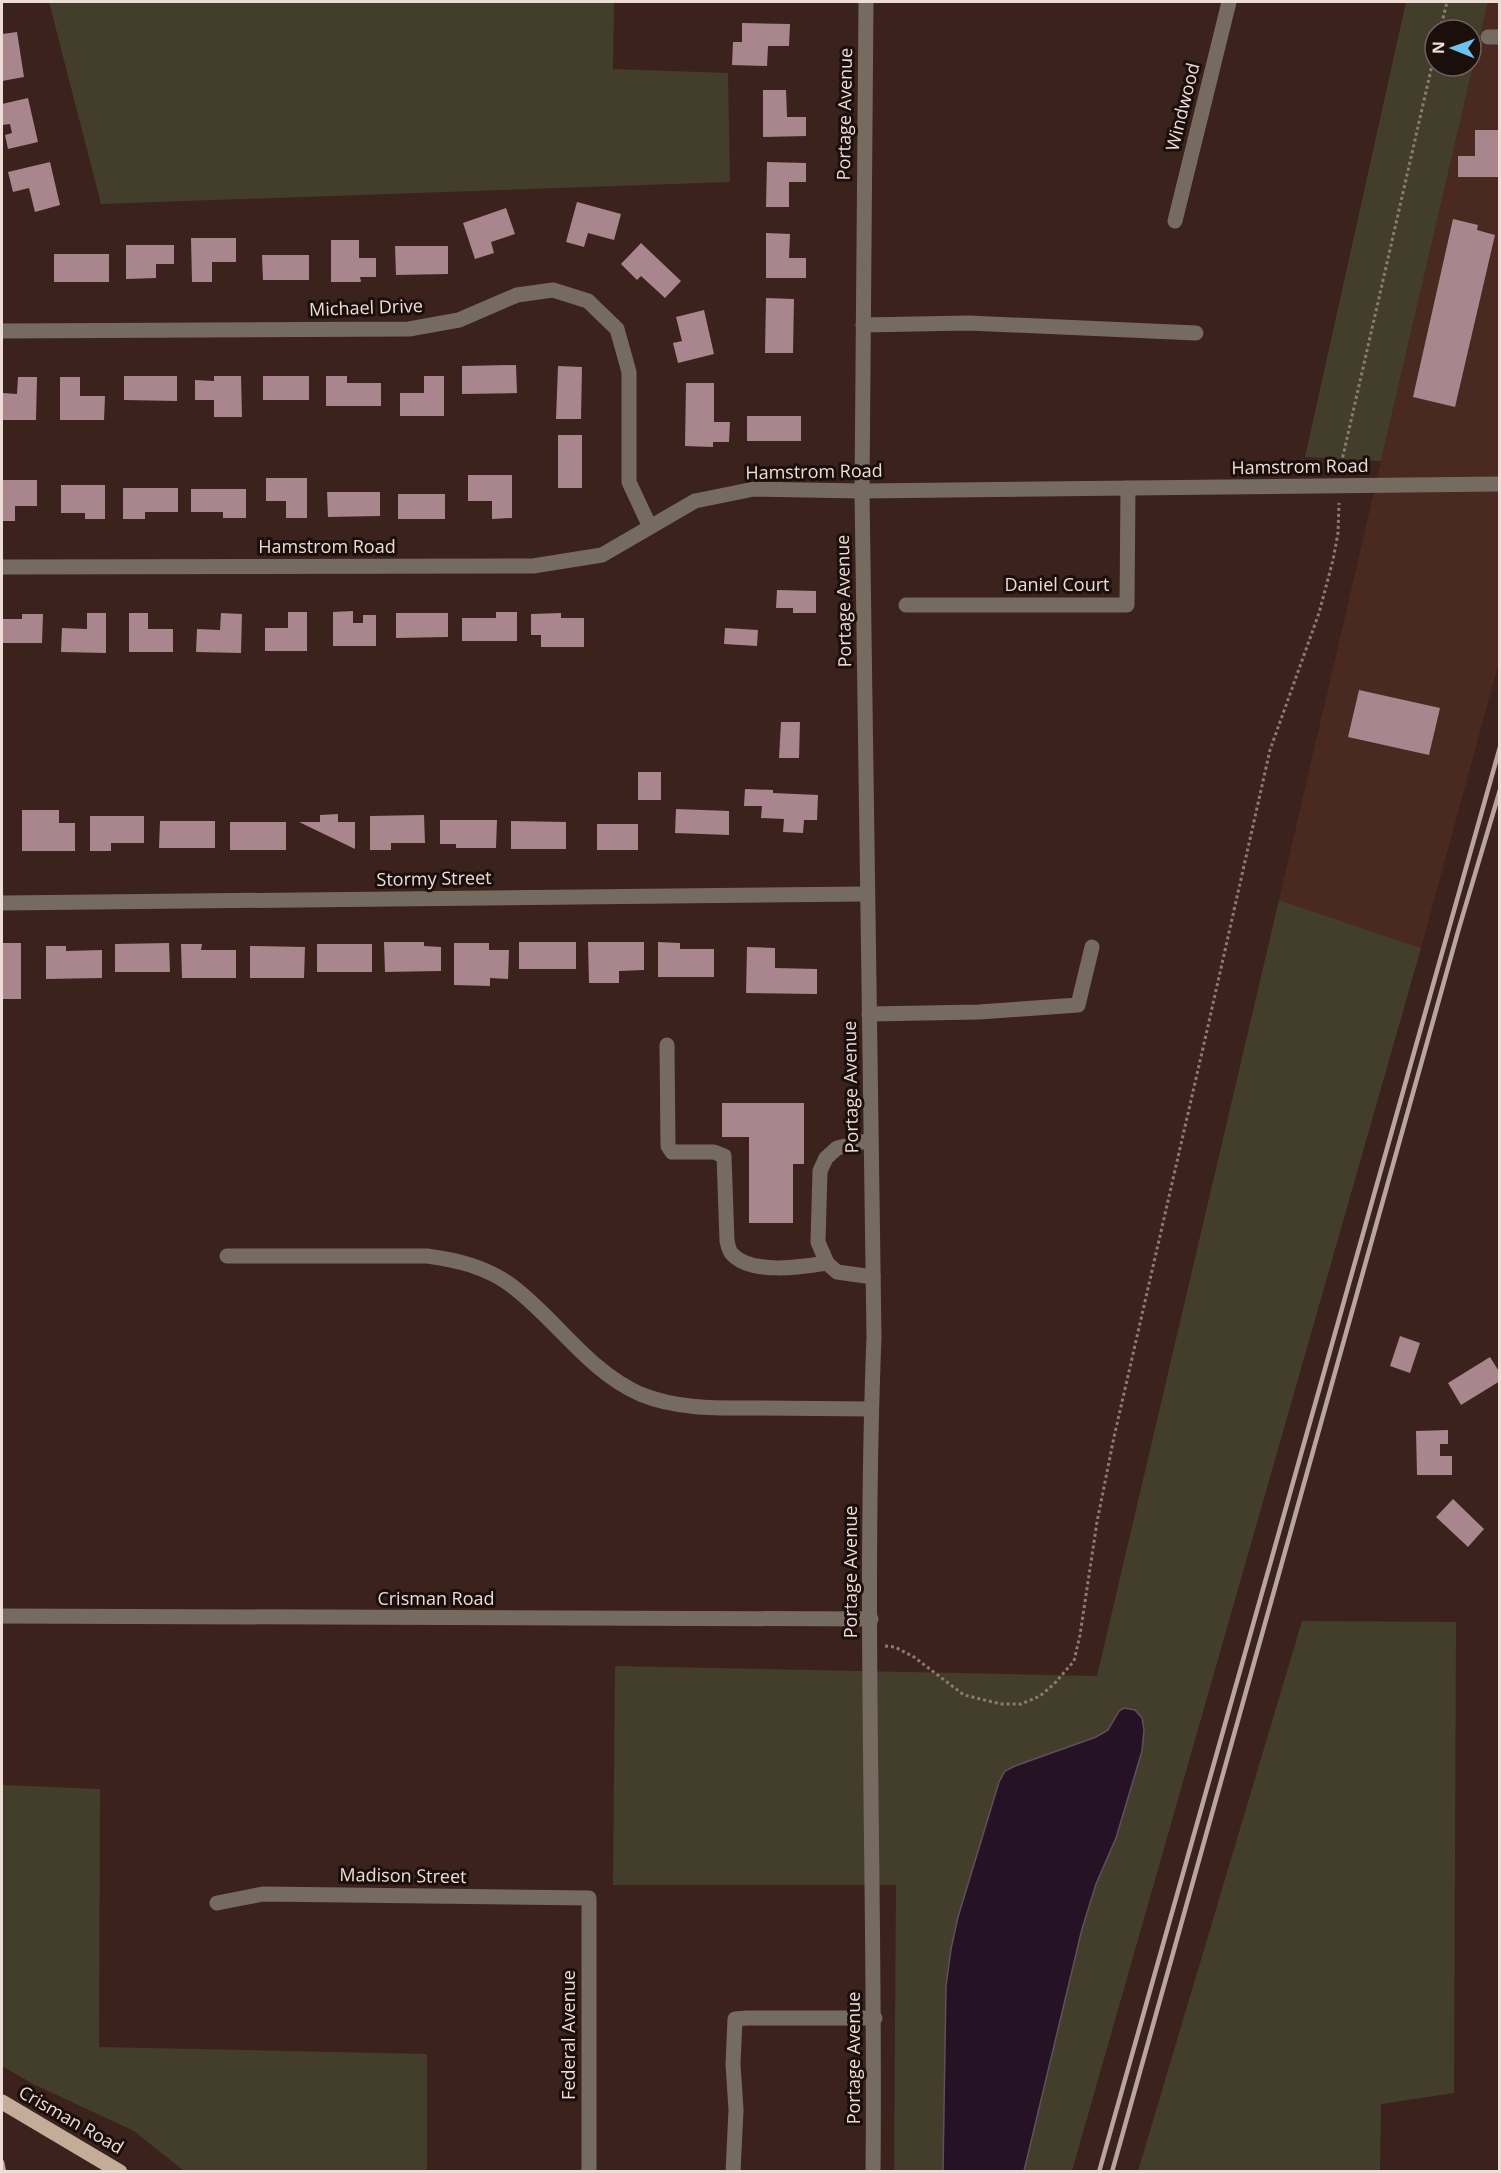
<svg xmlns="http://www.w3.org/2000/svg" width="1501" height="2173" viewBox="0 0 1501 2173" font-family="'Open Sans',sans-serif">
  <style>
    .built { fill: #4a2921 }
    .green { fill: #423e2b; fill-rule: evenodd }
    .water { fill: #261225; stroke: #624f5a; stroke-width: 1.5 }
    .building { fill: #a9858e }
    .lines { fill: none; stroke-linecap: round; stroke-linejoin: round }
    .path { stroke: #8f7973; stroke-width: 3; stroke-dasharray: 3 3; stroke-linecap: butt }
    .minor { stroke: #766b61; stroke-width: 15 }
    .major { stroke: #c3ad98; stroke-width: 15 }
    .rail { stroke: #b9a49f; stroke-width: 4.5 }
    .labels { text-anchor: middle; stroke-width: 6; stroke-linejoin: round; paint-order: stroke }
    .street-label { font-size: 18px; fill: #eedcd7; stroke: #1b0f0c }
  </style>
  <rect width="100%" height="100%" fill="#3c221c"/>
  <path class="built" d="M1488 2H1499V662L1421 948 1279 900Z"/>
  <g class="green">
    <path d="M49 2H614L613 69 728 73 730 182 101 204Z"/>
    <path d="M1406 2H1488L1381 461 1305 457ZM1435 30H1471V66H1435Z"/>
    <path d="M1279 900 1421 948 1072 2171H1024L1082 1929 1096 1884 1119 1710 1108 1730 1096 1737 1015 1766 999 1782 958 1917 951 1949 946 1986 943 2171H894L896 1885H613L615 1666 1097 1676Z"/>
    <path d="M1302 1621 1456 1622 1454 2093 1381 2104 1380 2171H1138Z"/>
    <path d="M2 1785 100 1789 99 2047 427 2054V2171H184L134 2131 33 2084 2 2066Z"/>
  </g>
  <path class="water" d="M1124 1708 1135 1710 1142 1718 1144 1730 1142 1751 1116 1838 1096 1884 1082 1929 1024 2171H943L946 1986 951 1949 958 1917 999 1782 1005 1771 1015 1766 1096 1737 1108 1730 1119 1711Z"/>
  <g class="building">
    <path d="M742 23 790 24 789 46H768L767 66 732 65 733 42H742Z"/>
    <path d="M17 32 24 77 2 81V34Z"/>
    <path d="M763 90H786L787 117H806V136L763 137Z"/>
    <path d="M28 98 38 142 8 149 5 135 12 133 10 124 2 125V104Z"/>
    <path d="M1475 130H1500V177H1458V156H1475Z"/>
    <path d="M50 162 60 205 35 212 29 188 13 192 8 172Z"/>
    <path d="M767 162 806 163V182H789V207H766Z"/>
    <path d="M577 202 621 214 614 240 588 233 584 247 566 242Z"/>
    <path d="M506 208 515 234 491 242 494 253 475 259 463 223Z"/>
    <path d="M1453 219 1478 225 1477 230 1495 235 1455 407 1413 397Z"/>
    <path d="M766 233 790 234 789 258H806V278H766Z"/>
    <path d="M191 238H236V262H212V282H192Z"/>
    <path d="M331 240H359V258H376V277H360L361 282H331Z"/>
    <path d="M641 243 681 281 665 298 641 276 637 280 621 264Z"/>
    <path d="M126 245H174V264H156V278L126 279Z"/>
    <path d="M395 246H448V274L396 275Z"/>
    <rect x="54" y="254" width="55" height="28"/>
    <path d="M262 255H309V280H263Z"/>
    <path d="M766 298 794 299 793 353H765Z"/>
    <path d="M704 310 714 354 678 363 673 343 682 341 676 317Z"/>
    <path d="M516 365 517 393 462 394V366Z"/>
    <path d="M558 366 582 367 581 419H556Z"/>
    <path d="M124 376H177V401L124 400Z"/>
    <path d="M214 376H241L242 417H214V400H195V380L214 381Z"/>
    <rect x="263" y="376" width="46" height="24"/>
    <path d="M326 376H347V383H381V406H326Z"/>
    <path d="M424 376H444V416H400V393H424Z"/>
    <path d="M18 377H37L36 420H2V393L17 394Z"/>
    <path d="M60 377H80V396H105L104 420H60Z"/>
    <path d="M686 383H714V422H730L729 442H713V447L685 446Z"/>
    <rect x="747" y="416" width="54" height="25"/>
    <rect x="558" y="435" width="24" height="53"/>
    <path d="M468 475H512V518L492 519V501H468Z"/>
    <path d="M266 478H307V518H286V501H266Z"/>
    <path d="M2 480H37V506H15V521H2Z"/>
    <path d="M61 485H105V519H85V513H61Z"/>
    <path d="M123 488H178V512H145V519H123Z"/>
    <path d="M191 489H246V518H223V512H191Z"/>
    <path d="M327 492H380V516L328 517Z"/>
    <rect x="398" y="494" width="47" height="25"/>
    <path d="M777 590 816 591V613H793V608H776Z"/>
    <path d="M353 611V623H363V615H376V646H333V612Z"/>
    <path d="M288 612H307V651H265V628H288Z"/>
    <path d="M496 612H517V641H462V618H496Z"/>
    <path d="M87 613H106V653L61 652 62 628 87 629Z"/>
    <path d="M129 613H148V629H173V652H129Z"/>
    <path d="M221 613 242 614 241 653 196 652 197 629 220 630Z"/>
    <path d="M396 613H448V637L396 638Z"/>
    <path d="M561 613V618H584V647H541V635H531V614Z"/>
    <path d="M22 614H43L42 643H2V619H22Z"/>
    <path d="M725 628 758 630 757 646 724 644Z"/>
    <path d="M1359 690 1440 708 1429 755 1348 737Z"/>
    <path d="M781 722H800L799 758H779Z"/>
    <rect x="638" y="772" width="23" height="28"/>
    <path d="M745 789 773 790V793L818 795 817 820H804L803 833 783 832 784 819 761 818 762 806H744Z"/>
    <path d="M676 809 729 811V835L675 833Z"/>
    <path d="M22 810H59V823H75V851H22Z"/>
    <path d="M338 814V822H355V849L299 822H320V815Z"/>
    <path d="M424 815 425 843H391V850H370V816Z"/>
    <path d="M90 816H144V843H111V851H90Z"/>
    <path d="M440 820H497L496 848H456V844H440Z"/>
    <path d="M160 821H215V848H159Z"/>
    <path d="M511 821 566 822V849H511Z"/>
    <rect x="230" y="822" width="56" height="28"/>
    <rect x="597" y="824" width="41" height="26"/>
    <path d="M384 942H424V946L441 947V971L385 972Z"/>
    <rect x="519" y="942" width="57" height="27"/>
    <path d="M588 942H644V970L619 971V983H589Z"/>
    <path d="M658 942 680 943V949H714V977H658Z"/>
    <rect x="2" y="943" width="19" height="56"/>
    <path d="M169 943 170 972H115V944Z"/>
    <path d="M454 943H489V950H509L508 979 490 978V986L454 985Z"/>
    <path d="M181 944H202L201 950H236V978H182Z"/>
    <rect x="317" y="944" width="55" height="28"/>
    <path d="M46 946H66V951L102 950V978L46 979Z"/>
    <path d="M250 946 305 947 304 978H250Z"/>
    <path d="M747 947 775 948V968L817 969V994L746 993Z"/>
    <path d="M722 1103H804V1164H793V1223H749V1137H722Z"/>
    <path d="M1400 1336 1420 1343 1410 1373 1390 1366Z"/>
    <path d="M1490 1357 1500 1373V1381L1461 1405 1448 1383Z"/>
    <path d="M1448 1430V1444H1440V1456H1452V1475H1417L1416 1431Z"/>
    <path d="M1453 1499 1484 1529 1468 1547 1436 1517Z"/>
  </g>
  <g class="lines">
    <g class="path">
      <path d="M1440 30 1447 2"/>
      <path d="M1340 469 1435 52"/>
      <path d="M885 1646 895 1647 914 1657 964 1695 1001 1704H1021L1040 1696 1054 1684 1074 1661 1080 1635 1097 1522 1114 1437 1208 1026 1270 750 1319 613 1333 560 1338 533 1339 503"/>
    </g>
    <g class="minor">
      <path d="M866 2 862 491 874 1337C863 1615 876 1894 873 2172"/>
      <path d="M1488 37H1500"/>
      <path d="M1175 221 1229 2"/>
      <path d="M863 325 968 323 1196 333"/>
      <path d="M2 331 409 329 459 320 517 295 553 290 588 301 617 329 629 372V482L650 527"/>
      <path d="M2 567 533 566 602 555 695 501 754 489 862 491 1500 484"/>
      <path d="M906 605H1127L1128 488"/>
      <path d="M2 903 867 894"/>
      <path d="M869 1014 979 1012 1078 1005 1092 947"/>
      <path d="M667 1045 668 1146 672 1152H714L724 1156 727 1241C728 1245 729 1251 732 1254 751 1275 802 1267 827 1263"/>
      <path d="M871 1140 837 1148 826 1158 820 1171 818 1242 827 1263 837 1272 873 1277"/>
      <path d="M227 1256H427C457 1260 487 1267 512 1286 556 1319 588 1371 640 1394 679 1410 721 1408 762 1408 798 1408 835 1409 871 1409"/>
      <path d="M2 1616 871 1619"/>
      <path d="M217 1903 263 1894 589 1898V2172"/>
      <path d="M733 2172 736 2110 733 2064 735 2019 747 2018H875"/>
    </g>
    <path class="major" d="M2 2102 120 2172"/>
    <g class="rail">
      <path d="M2 2162 4 2172"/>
      <path d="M1099 2172 1500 747"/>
      <path d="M1112 2172 1459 928 1500 790"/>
    </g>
  </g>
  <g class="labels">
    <g class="street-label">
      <text transform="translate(1183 107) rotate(-76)" y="6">Windwood</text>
      <text transform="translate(845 114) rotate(-89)" y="6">Portage Avenue</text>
      <text transform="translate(366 308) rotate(-2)" y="6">Michael Drive</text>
      <text transform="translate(1300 467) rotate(-1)" y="6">Hamstrom Road</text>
      <text transform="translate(814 472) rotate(-1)" y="6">Hamstrom Road</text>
      <text x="327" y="553">Hamstrom Road</text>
      <text x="1057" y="591">Daniel Court</text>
      <text transform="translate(844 601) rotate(-91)" y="6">Portage Avenue</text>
      <text transform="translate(434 879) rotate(-1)" y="6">Stormy Street</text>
      <text transform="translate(851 1087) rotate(-91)" y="6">Portage Avenue</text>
      <text transform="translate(851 1572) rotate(-90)" y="6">Portage Avenue</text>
      <text x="436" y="1605">Crisman Road</text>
      <text transform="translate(403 1876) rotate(1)" y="6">Madison Street</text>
      <text transform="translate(569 2035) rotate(-90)" y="6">Federal Avenue</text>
      <text transform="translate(854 2058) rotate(-90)" y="6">Portage Avenue</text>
      <text transform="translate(71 2120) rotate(30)" y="6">Crisman Road</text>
    </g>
  </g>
  <rect width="1501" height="2173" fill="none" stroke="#eedcd7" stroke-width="6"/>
  <g transform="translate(1453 48) rotate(271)"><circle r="28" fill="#1b0f0c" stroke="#6f615d" stroke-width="1.5"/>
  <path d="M0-4.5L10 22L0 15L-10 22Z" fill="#6cc3f2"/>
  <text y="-9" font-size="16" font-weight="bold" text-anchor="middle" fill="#eedcd7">N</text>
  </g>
</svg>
